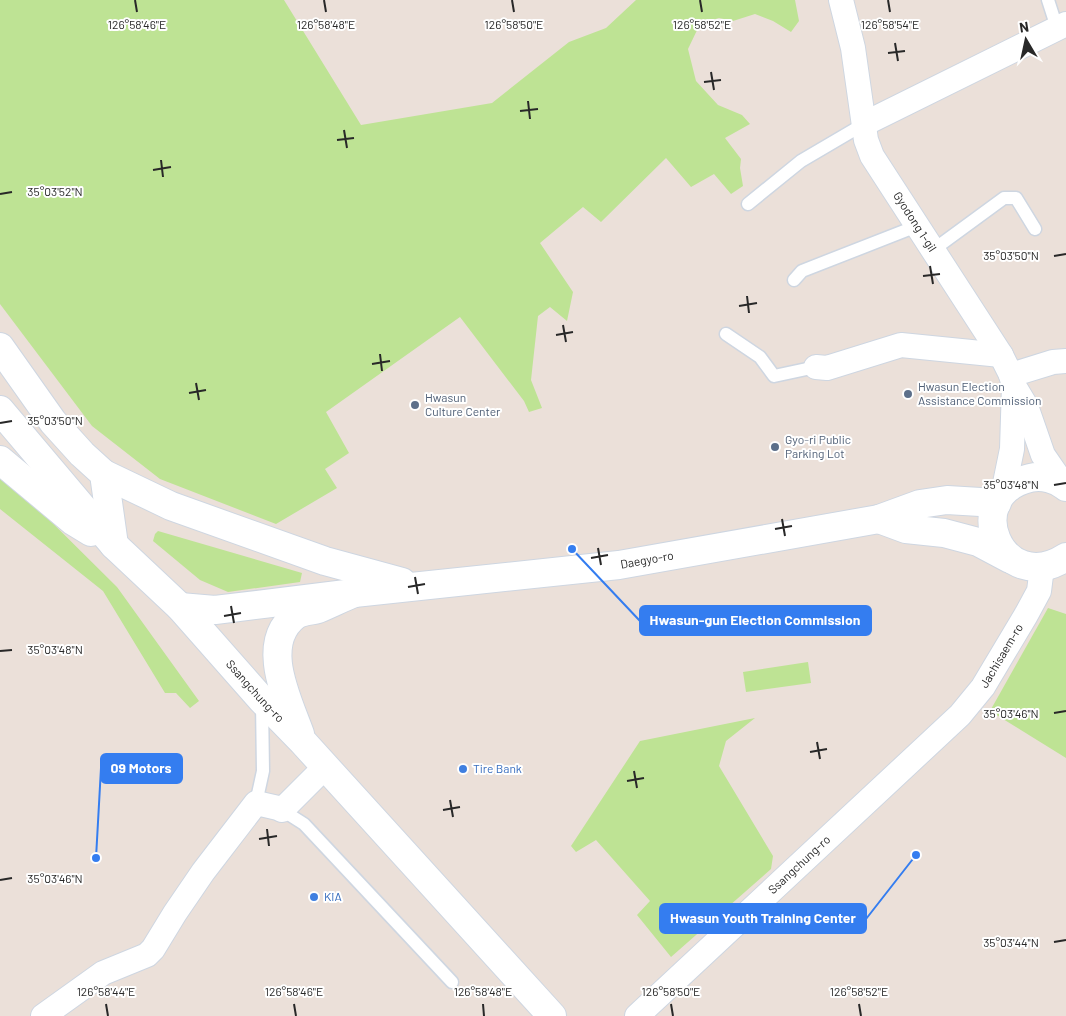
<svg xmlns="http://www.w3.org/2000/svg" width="1066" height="1016" viewBox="0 0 1066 1016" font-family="Barlow,sans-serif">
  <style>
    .green { fill: #bee394 }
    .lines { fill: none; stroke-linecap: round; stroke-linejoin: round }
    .service-casing { stroke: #ced6e1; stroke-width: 15 }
    .minor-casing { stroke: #ced6e1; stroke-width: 26 }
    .tertiary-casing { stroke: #ced6e1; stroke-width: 30 }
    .secondary-casing { stroke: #ced6e1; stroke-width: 30 }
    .service { stroke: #fff; stroke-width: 12 }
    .minor { stroke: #fff; stroke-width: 24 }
    .tertiary { stroke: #fff; stroke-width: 28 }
    .secondary { stroke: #fff; stroke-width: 28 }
    .ticks { fill: none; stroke: #282828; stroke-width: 2 }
    .service-dot { fill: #5c6f8a; stroke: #fff; stroke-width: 2 }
    .shop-dot { fill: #3f7fe0; stroke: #fff; stroke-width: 2 }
    .labels { text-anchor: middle; stroke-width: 4; stroke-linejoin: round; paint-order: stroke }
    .street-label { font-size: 12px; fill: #282828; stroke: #fff }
    .service-label { font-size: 12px; fill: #4e5e75; stroke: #fff; text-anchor: start }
    .shop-label { font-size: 12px; fill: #366cbe; stroke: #fff; text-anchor: start }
    .ticks-label { font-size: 12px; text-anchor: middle; fill: #282828; stroke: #fff; stroke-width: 4; stroke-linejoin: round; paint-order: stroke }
    .leader { fill: none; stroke: #347df0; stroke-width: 2 }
    .callout-dot { fill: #347df0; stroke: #fff; stroke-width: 2 }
    .callout { fill: #347df0; stroke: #347df0; stroke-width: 2 }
    .callout-label { font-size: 14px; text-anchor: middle; font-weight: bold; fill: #fff }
  </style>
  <rect width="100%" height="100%" fill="#ebe0d9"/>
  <g class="green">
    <path d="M0 0H284L361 125 492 103 569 42 606 28 636 0H795L799 21 791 32 773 21 755 14 733 21 719 18 700 24 688 49 696 81 718 105 742 115 750 124 725 138 741 159 740 168 743 186 731 194 714 174 691 187 666 158 601 222 583 207 540 243 573 292 567 321 550 307 538 316 531 380 542 408 529 412 524 401 460 317 326 412 349 453 325 469 337 488 276 524 160 479 92 426 0 304Z"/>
    <path d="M0 471 117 587 199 701 190 708 176 693H165L103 591 0 509Z"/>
    <path d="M158 531 302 573 300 582 228 592 200 580 153 541 155 534Z"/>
    <path d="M1048 608 1066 614V758L990 711Z"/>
    <path d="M808 662 811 683 746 692 743 672Z"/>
    <path d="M755 718 726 741 719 766 773 856 771 869 671 957 637 915 650 901 596 840 576 852 571 846 640 741Z"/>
  </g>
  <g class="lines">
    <defs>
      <g id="service">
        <path d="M1048 0 1057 28"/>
        <path d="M748 204 801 161 864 124"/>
        <path d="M933 250 1004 198H1016L1035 229"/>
        <path d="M794 280 802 271 917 226"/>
        <path d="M726 334 760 357 774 376 816 367"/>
        <path d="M256 803 263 771 262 703"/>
        <path d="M282 810 304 824 452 982"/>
      </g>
      <g id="minor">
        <path id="s1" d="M841 0 853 48 866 140 872 156 1001 355 1011 375 1053 362 1066 361"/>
        <path d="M864 124 1066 24"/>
        <path d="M816 367 827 368 901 345 1001 355"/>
        <path d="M1014 386 1026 406 1043 455 1063 484"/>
        <path d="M1003 493 1012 449 1014 386 1011 375"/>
        <path d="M43 1016 103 973 147 955 153 949 175 913 203 872 256 803 278 808 282 810 325 767"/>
        <path id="s2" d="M637 1016 960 715 983 687 1026 615 1039 591 1042 567"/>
      </g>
      <g id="tertiary">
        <path d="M104 474 171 506 325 561 402 582"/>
        <path d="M1066 487C1057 479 1042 475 1030 478 958 495 1001 599 1066 557"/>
        <path d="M879 519 906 529 944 533 978 542 1010 559"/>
        <path id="s3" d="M180 607 215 610 354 593 619 565 879 519 920 504 947 500 997 503"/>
      </g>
      <g id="secondary">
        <path d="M0 347 53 422 82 454 104 474 114 545"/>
        <path id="s4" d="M0 410 114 545 180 607 262 700 303 742 552 1016"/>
        <path d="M0 460 73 521 91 532"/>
        <path d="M300 734C288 700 258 643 296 615 302 611 311 611 318 609 330 604 342 598 354 593"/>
      </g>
    </defs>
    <use href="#service" class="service-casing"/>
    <use href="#minor" class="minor-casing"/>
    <use href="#tertiary" class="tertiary-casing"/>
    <use href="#secondary" class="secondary-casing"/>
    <use href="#service" class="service"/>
    <use href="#minor" class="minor"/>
    <use href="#tertiary" class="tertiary"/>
    <use href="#secondary" class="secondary"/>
  </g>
  <path class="ticks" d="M135 0 137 12M324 0 326 12M512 0 514 12M700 0 702 12M888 0 890 12M895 43 898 61M888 53 905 51M711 72 714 90M704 82 721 80M528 101 530 119M520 111 538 109M344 130 347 148M337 140 354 138M161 160 163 177M153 170 171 167M0 194 12 192M1054 256 1066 254M930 266 933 284M923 276 940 274M747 296 749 313M739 306 757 303M563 325 566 342M556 335 573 332M380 354 382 371M372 364 390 361M196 383 199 400M189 393 206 390M0 423 12 421M1054 485 1066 483M782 519 785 536M775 529 792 526M598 548 601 565M591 558 608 555M415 577 418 594M408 587 425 584M231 606 234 623M224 616 241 613M0 651 12 650M1054 713 1066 711M817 742 820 759M810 752 827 749M634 771 637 788M627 781 644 778M450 800 453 817M443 810 460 807M267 829 269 846M259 839 277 836M0 880 12 878M1054 942 1066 940M106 1004 108 1016M294 1004 296 1016M483 1004 484 1016M671 1004 673 1016M859 1004 861 1016"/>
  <g class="service-dot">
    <circle cx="908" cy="394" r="5"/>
    <circle cx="415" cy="405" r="5"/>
    <circle cx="775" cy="447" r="5"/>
  </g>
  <g class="shop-dot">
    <circle cx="463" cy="769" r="5"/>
    <circle cx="314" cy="897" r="5"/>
  </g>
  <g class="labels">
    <g class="street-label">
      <text dy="4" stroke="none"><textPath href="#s1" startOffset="238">Gyodong 1-gil</textPath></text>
      <text dy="4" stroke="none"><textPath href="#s3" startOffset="470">Daegyo-ro</textPath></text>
      <text dy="4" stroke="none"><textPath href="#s2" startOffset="514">Jachisaem-ro</textPath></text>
      <text dy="4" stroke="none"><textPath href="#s4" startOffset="380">Ssangchung-ro</textPath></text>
      <text dy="4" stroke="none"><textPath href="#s2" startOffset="222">Ssangchung-ro</textPath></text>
    </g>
    <g class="service-label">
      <text x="918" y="391">Hwasun Election<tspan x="918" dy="14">Assistance Commission</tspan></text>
      <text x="425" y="402">Hwasun<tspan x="425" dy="14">Culture Center</tspan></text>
      <text x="785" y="444">Gyo-ri Public<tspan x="785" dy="14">Parking Lot</tspan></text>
    </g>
    <g class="shop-label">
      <text x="473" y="773">Tire Bank</text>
      <text x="324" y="901">KIA</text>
    </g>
  </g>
  <g class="ticks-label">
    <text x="137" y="29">126°58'46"E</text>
    <text x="326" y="29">126°58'48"E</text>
    <text x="514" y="29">126°58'50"E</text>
    <text x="702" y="29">126°58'52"E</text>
    <text x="890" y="29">126°58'54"E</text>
    <text x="55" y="196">35°03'52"N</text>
    <text x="1011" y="260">35°03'50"N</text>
    <text x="55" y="425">35°03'50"N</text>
    <text x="1011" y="489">35°03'48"N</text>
    <text x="55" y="654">35°03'48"N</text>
    <text x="1011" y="718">35°03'46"N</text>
    <text x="55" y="883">35°03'46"N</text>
    <text x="1011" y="947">35°03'44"N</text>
    <text x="106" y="996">126°58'44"E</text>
    <text x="294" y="996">126°58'46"E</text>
    <text x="483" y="996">126°58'48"E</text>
    <text x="671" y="996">126°58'50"E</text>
    <text x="859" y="996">126°58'52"E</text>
  </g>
  <path class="leader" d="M572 549L640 621M96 858L101 768M916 855L866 919"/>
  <g class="callout-dot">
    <circle cx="572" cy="549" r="5"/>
    <circle cx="96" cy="858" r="5"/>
    <circle cx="916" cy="855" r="5"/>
  </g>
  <g class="callout">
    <rect x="640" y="606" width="231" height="29" rx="5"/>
    <rect x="101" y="754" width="81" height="29" rx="5"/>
    <rect x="660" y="904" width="206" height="29" rx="5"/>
  </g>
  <g class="callout-label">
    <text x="755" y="625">Hwasun-gun Election Commission</text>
    <text x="141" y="773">09 Motors</text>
    <text x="763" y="923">Hwasun Youth Training Center</text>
  </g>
  <g transform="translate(1026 40) rotate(351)" stroke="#ffffff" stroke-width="4" paint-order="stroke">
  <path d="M0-4L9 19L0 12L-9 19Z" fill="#282828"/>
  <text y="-8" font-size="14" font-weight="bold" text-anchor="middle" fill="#282828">N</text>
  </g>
</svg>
